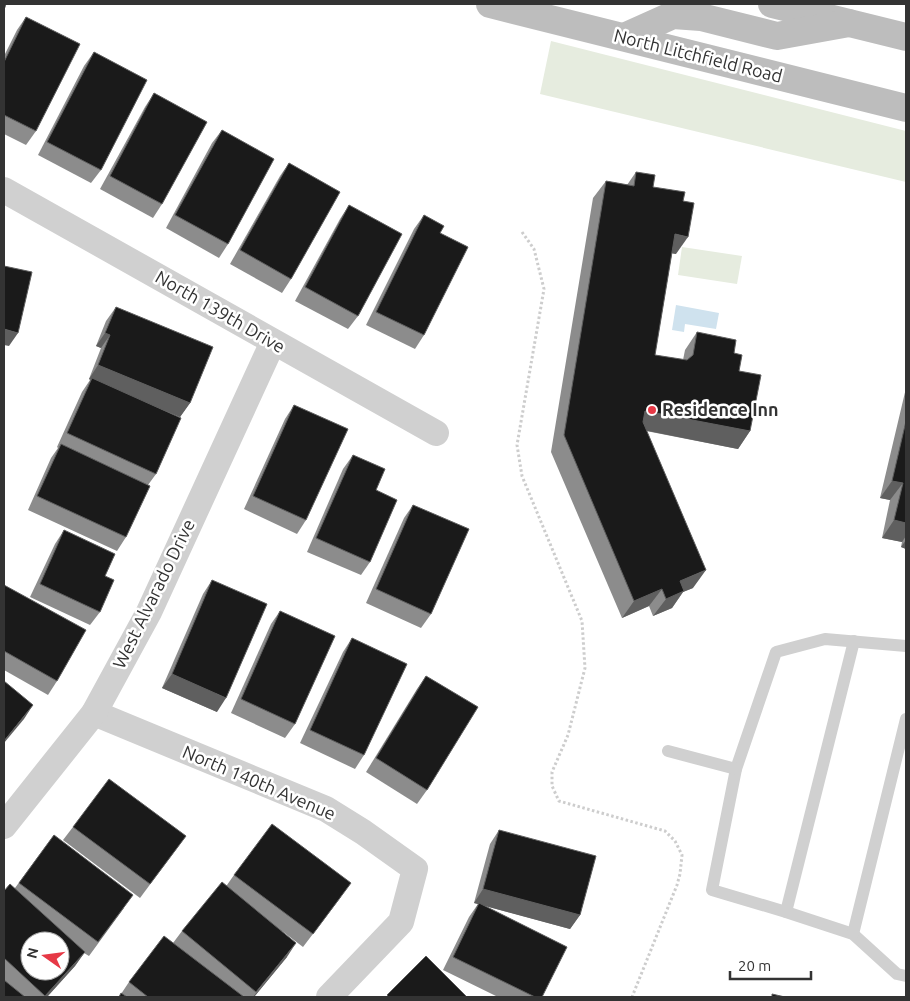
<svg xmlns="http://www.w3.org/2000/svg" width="910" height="1001" viewBox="0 0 910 1001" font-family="Ubuntu,sans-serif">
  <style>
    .green { fill: #e6ecdf }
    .water { fill: #cfe2ee }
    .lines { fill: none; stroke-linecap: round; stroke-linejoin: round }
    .path { stroke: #cdcdcd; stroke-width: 3; stroke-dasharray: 2.5 2.5; stroke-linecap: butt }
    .service { stroke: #d0d0d0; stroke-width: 12 }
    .minor { stroke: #d0d0d0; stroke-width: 26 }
    .secondary { stroke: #bdbdbd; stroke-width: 28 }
    .wall { fill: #8c8c8c }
    .shaded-wall { fill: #5f5f5f }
    .building { fill: #1a1a1a; stroke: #5f5f5f; fill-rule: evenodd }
    .poi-dot { fill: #e63946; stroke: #fff; stroke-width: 2 }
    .labels { text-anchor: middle; stroke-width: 5; stroke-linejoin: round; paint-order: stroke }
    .street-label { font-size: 18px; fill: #333; stroke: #fff }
    .poi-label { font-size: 18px; font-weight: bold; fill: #333; stroke: #fff; text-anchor: start }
  </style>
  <rect width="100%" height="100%" fill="#fff"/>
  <g class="green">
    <path d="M551 41 906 131V182L540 94Z"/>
    <path d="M682 247 742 256 737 284 678 275Z"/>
  </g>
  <path class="water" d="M676 305 719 313 716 329 685 324 684 332 672 330Z"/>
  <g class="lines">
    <path class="path" d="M522 232 534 249 544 289 517 445 522 476 582 621 585 668 568 735 552 772V786L559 801 665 831 675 841 682 855 680 874 677 885 632 997"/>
    <g class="service">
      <path d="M906 646 825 639 776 652 736 769 712 890 786 912 853 934 897 974 906 976"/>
      <path d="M668 751 736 769"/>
      <path d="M786 912 854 641"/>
      <path d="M853 934 906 719"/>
    </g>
    <g class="minor">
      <path d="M4 190 436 433"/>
      <path d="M94 713 326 809 363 832 415 869 401 922 329 997"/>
      <path d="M4 826 94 713 149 612 273 342"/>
    </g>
    <g class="secondary">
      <path d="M490 4 906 108"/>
      <path d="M772 4 906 37"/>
      <path d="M624 37 673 15 701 17 777 36 849 23"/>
    </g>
  </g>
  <g class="wall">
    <path d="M26 17 36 131 26 145 4 134V56L17 30Z"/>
    <path d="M94 52 101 170 91 183 38 155 84 66Z"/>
    <path d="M154 93 162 204 153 218 100 189 145 107Z"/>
    <path d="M222 130 228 244 219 258 166 228 212 143Z"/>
    <path d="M289 163 291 279 282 293 230 264 280 176Z"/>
    <path d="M636 172 653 187 676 254 672 253 655 355 683 360 685 350 697 332 734 353 739 371 750 431 738 449 646 431 693 588 683 592 672 608 653 616 649 606 622 618 551 452 593 198 606 181 627 185Z"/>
    <path d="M349 205 358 316 348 329 295 301 340 219Z"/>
    <path d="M424 215V335L415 349 366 325 414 229Z"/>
    <path d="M116 307 190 403 180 417 140 400 156 474 148 485 126 537 117 551 28 510 51 458 58 448 57 447 82 392 90 380 89 379 101 348 96 346 106 321Z"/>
    <path d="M906 388V549L901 547 902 542 882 538 890 500 880 498Z"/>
    <path d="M294 405 306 520 297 534 244 509 285 419Z"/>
    <path d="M353 455 376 490 370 562 361 575 307 552 343 469Z"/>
    <path d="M413 505 431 614 421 628 366 603 404 518Z"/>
    <path d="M64 530 105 576 100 612 90 625 30 597 55 544Z"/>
    <path d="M212 580 217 712 162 688 203 594Z"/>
    <path d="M4 585 57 681 48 695 4 670Z"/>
    <path d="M280 611 295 724 285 738 231 713 271 624Z"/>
    <path d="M352 638 364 755 355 769 300 743 343 652Z"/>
    <path d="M426 676 427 790 417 804 366 772 417 689Z"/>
    <path d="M73 827 186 836 140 898 63 840Z"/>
    <path d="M499 830 580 915 570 929 482 905 542 997H498L443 970 469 917 478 904 474 903 490 844Z"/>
    <path d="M54 835 124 908 89 956 84 953 75 966 47 997H4V891L15 888Z"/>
    <path d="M234 875 341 897 303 947 282 931 287 957 254 997H119L129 982 173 943 182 931 227 885Z"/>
  </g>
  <g class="shaded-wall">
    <path d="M675 234 688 237 676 254 663 252Z"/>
    <path d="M4 329 18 333 9 346 4 345Z"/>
    <path d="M105 333 110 335 101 348 96 346Z"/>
    <path d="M98 365 190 403 180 417 89 379Z"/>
    <path d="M645 411 750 431 738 449 633 428Z"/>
    <path d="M892 481 903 483 890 500 880 498Z"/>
    <path d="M894 520 906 523V536L902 542 882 538Z"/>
    <path d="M906 540V549L901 547Z"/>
    <path d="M706 570 693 588 683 592 672 608 653 616 666 599 680 581Z"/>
    <path d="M662 589 649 606 622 618 634 601Z"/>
    <path d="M172 674 226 698 217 712 162 688Z"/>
    <path d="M33 705 24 719 4 743V741Z"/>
    <path d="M483 889 580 915 570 929 474 903Z"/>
    <path d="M296 943 287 957 254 997H253Z"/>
    <path d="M85 952 75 966 47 997H44Z"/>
  </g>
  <g class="building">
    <path d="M4 4H6L4 10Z"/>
    <path d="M26 17 80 44 36 131 4 115V62Z"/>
    <path d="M94 52 147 80 101 170 47 142Z"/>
    <path d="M154 93 207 122 162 204 110 176Z"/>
    <path d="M222 130 274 159 228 244 175 215Z"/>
    <path d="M289 163 340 192 291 279 240 250Z"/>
    <path d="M636 172 655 175 653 187 685 192 683 201 694 203 688 237 675 234 655 355 687 360 693 355 697 332 736 340 734 353 742 355 739 371 761 375 750 431 645 411 643 422 706 570 680 581 684 591 666 599 662 589 634 601 564 435 606 181 634 186Z"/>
    <path d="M349 205 402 234 358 316 305 287Z"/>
    <path d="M424 215 444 226 440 233 468 247 424 335 376 312Z"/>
    <path d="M4 266 32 272 18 333 4 329Z"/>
    <path d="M116 307 213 347 190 403 98 365 110 335 105 333Z"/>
    <path d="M92 378 181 418 156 474 67 433Z"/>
    <path d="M294 405 348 429 306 520 253 496Z"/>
    <path d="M906 421V523L894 520 903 483 892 481Z"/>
    <path d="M61 444 150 486 126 537 37 496Z"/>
    <path d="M353 455 385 469 376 490 397 500 370 562 316 538Z"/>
    <path d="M413 505 469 529 431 614 376 589Z"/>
    <path d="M64 530 115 554 105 576 114 580 100 612 40 584Z"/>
    <path d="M212 580 267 604 226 698 172 674Z"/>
    <path d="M4 585 86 630 57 681 4 651Z"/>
    <path d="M280 611 335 636 295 724 241 699Z"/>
    <path d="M352 638 407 664 364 755 310 730Z"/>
    <path d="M426 676 478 707 427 790 376 758Z"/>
    <path d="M4 681 33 705 4 741Z"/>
    <path d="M109 779 186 836 150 884 73 827Z"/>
    <path d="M272 824 351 883 313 934 234 875Z"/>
    <path d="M499 830 596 856 580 915 483 889Z"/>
    <path d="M54 835 133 895 98 942 19 883Z"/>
    <path d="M222 882 296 943 256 992 182 931Z"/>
    <path d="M10 884 85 952 45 996 4 958V891ZM30 941H60V971H30Z"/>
    <path d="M479 903 567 947 542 997H535L453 957Z"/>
    <path d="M164 936 244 997H148L129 982Z"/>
    <path d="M426 956 467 997H389L387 995Z"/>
    <path d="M4 980 25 997H4Z"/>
    <path d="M121 993 127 997H119Z"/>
    <path d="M772 994 785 997H772Z"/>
  </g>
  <circle class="poi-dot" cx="652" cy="410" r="5"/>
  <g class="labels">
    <g class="street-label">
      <text transform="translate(698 56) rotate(14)" y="6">North Litchfield Road</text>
      <text transform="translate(220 312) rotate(30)" y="6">North 139th Drive</text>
      <text transform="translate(154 594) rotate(-64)" y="6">West Alvarado Drive</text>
      <text transform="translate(259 783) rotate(23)" y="6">North 140th Avenue</text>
    </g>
    <g class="poi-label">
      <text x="662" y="416">Residence Inn</text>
    </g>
  </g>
  <rect width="910" height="1001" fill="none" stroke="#333333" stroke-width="10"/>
  <g transform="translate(45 956) rotate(284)"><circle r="24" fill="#ffffff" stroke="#adadad"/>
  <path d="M0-4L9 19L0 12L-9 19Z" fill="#e63946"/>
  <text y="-8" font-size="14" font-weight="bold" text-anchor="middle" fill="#333333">N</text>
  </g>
  <path d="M730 971v8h81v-8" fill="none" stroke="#333333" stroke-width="2.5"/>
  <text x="738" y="971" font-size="15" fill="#333333" stroke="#ffffff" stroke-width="4" paint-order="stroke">20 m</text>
</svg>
